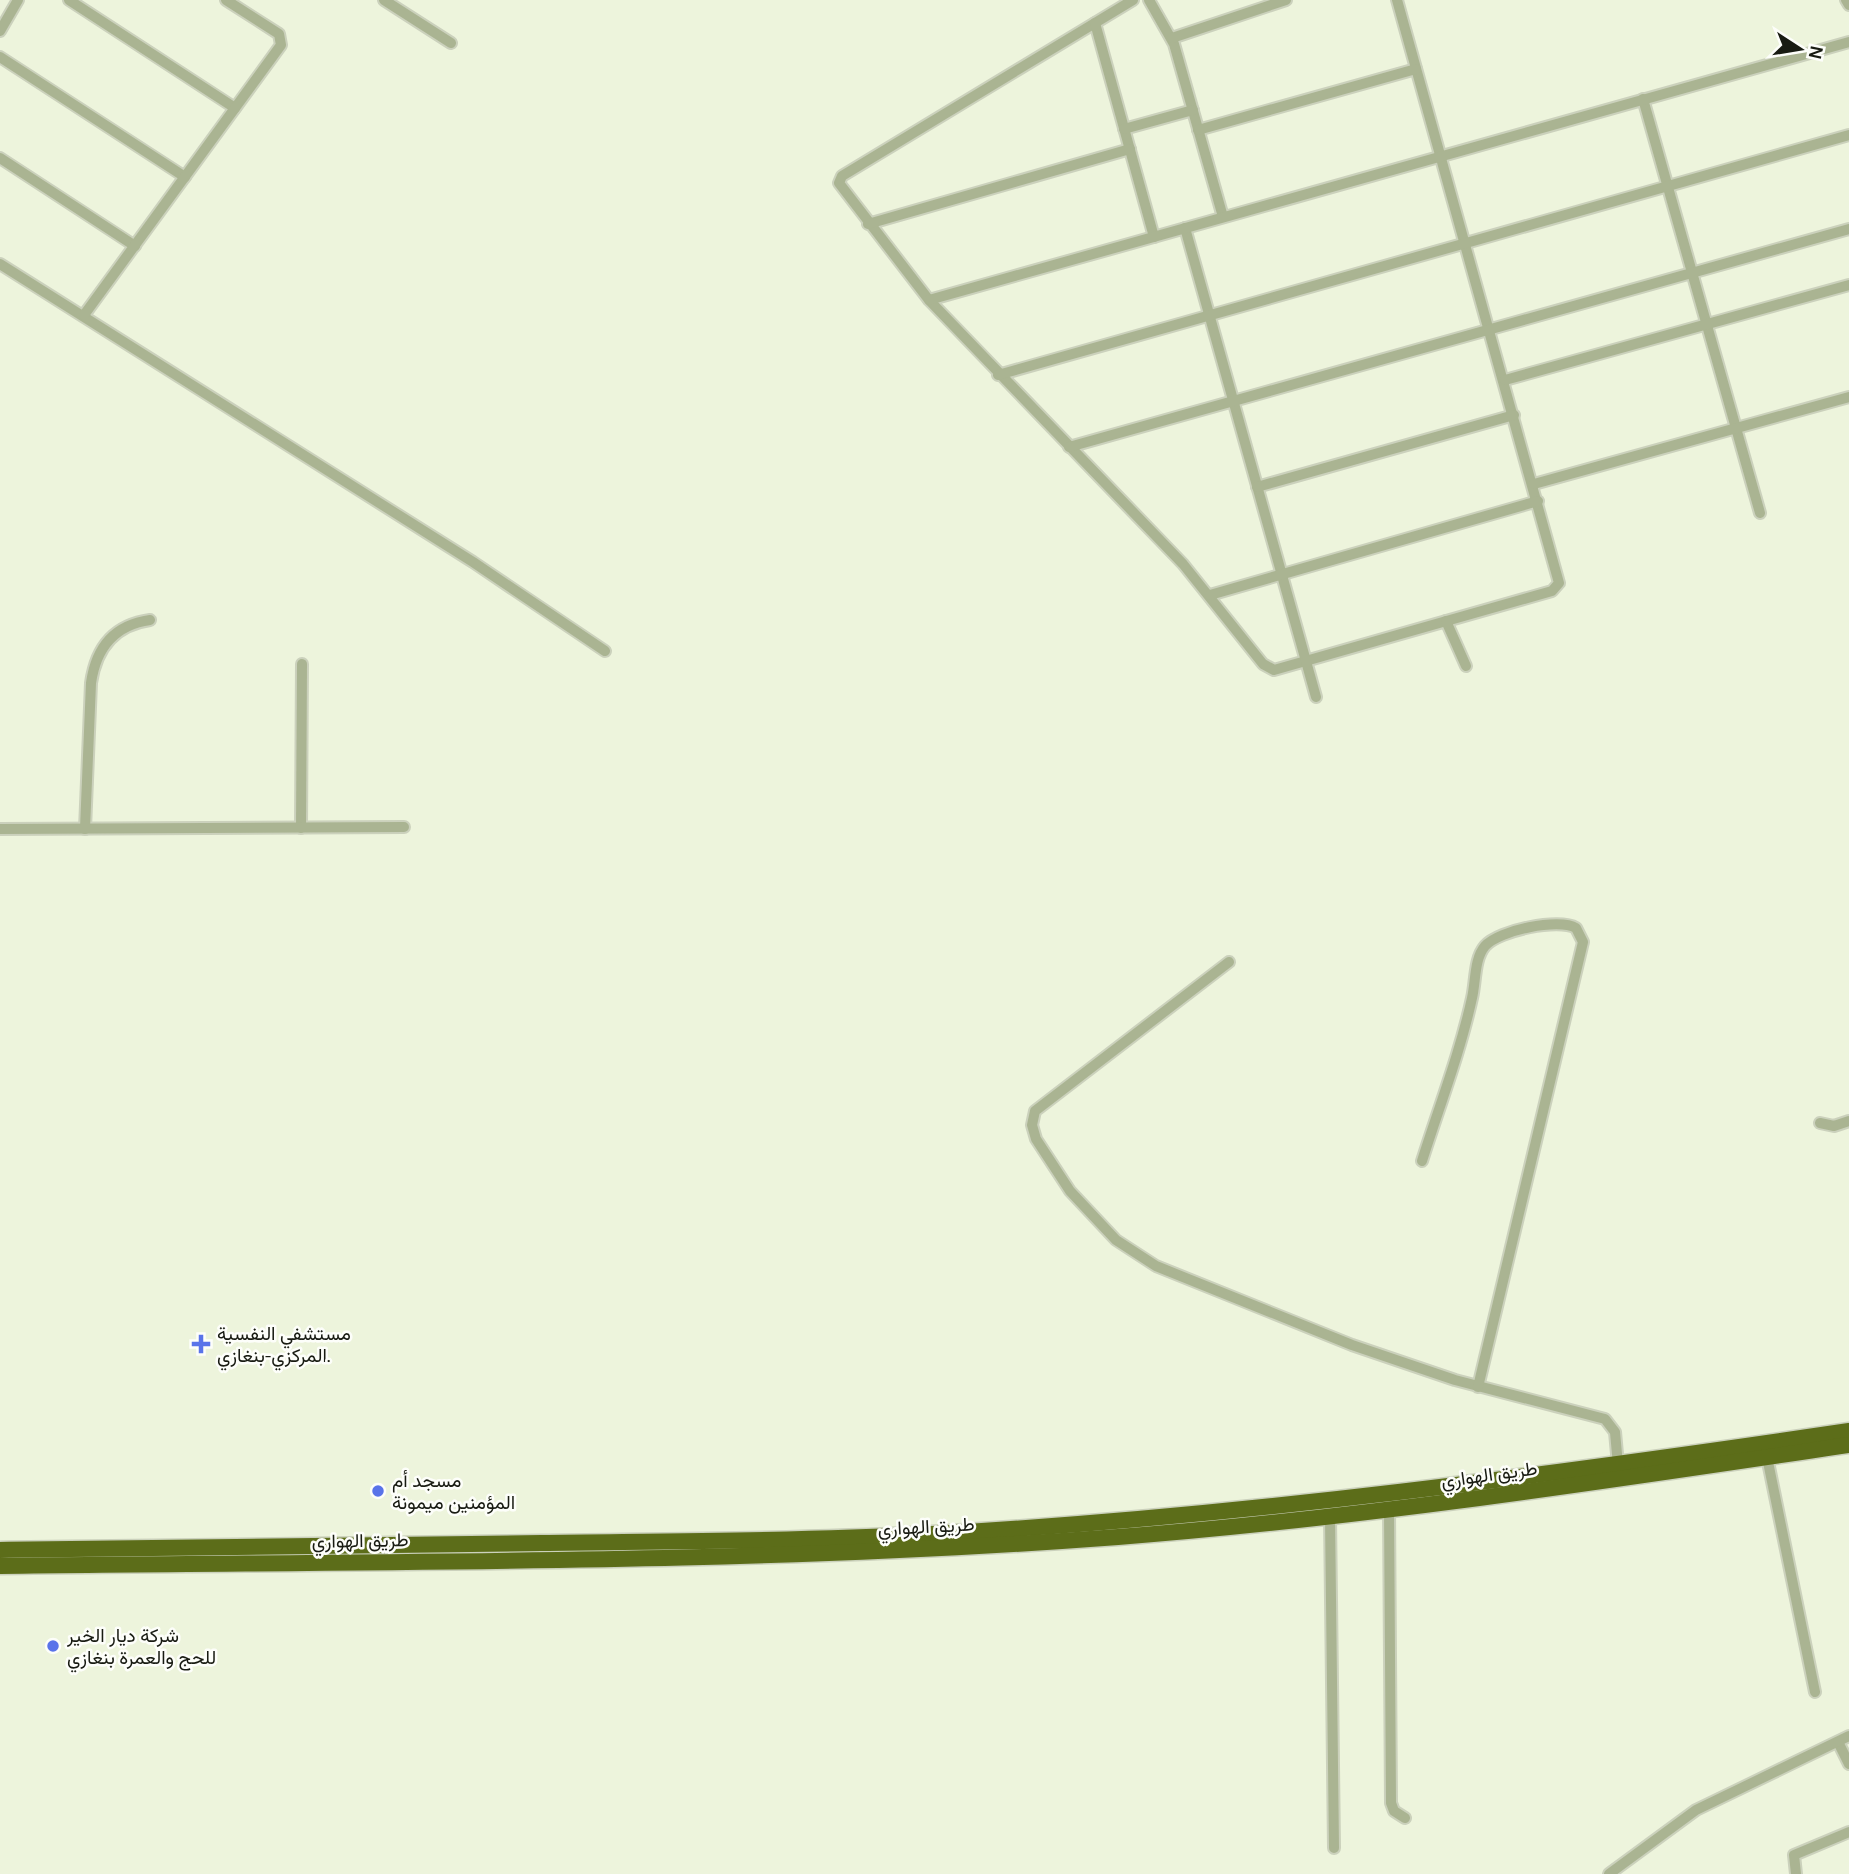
<svg xmlns="http://www.w3.org/2000/svg" width="1849" height="1874" viewBox="0 0 1849 1874" font-family="Karla,Vazirmatn,sans-serif">
  <style>
    .lines { fill: none; stroke-linecap: round; stroke-linejoin: round }
    .minor-casing { stroke: #cbd1bc; stroke-width: 14 }
    .highway-casing { stroke: #cbd1bc; stroke-width: 19 }
    .minor { stroke: #aab492; stroke-width: 10 }
    .highway { stroke: #5c6d19; stroke-width: 16 }
    .poi-dot { fill: #5973e9; stroke: #fdfefa; stroke-width: 2.5 }
    .labels { text-anchor: middle; stroke-width: 5; stroke-linejoin: round; paint-order: stroke }
    .poi-label { font-size: 19px; fill: #181b12; stroke: #fdfefa; text-anchor: start }
    .street-label { font-size: 19px; fill: #181b12; stroke: #fdfefa }
  </style>
  <rect width="100%" height="100%" fill="#edf4dc"/>
  <g class="lines">
    <defs>
      <g id="minor">
        <path d="M69 0 235 108"/>
        <path d="M384 0 451 43"/>
        <path d="M1133 0 842 176 839 183 929 300 1183 564 1263 664 1274 670 1552 591 1559 583 1397 0"/>
        <path d="M1149 0 1174 44 1223 217"/>
        <path d="M1846 0 1849 5"/>
        <path d="M1095 23 1154 237"/>
        <path d="M0 31 18 0"/>
        <path d="M1172 38 1286 0"/>
        <path d="M0 57 185 177"/>
        <path d="M1643 99 1760 513"/>
        <path d="M1124 129 1193 110"/>
        <path d="M1198 130 1416 69"/>
        <path d="M0 158 135 246"/>
        <path d="M868 224 1130 149"/>
        <path d="M1185 228 1316 697"/>
        <path d="M0 264 473 562 605 651"/>
        <path d="M929 300 1849 42"/>
        <path d="M84 315 281 45 279 34 226 0"/>
        <path d="M998 375 1849 135"/>
        <path d="M1505 380 1849 285"/>
        <path d="M1069 447 1849 229"/>
        <path d="M1534 484 1849 397"/>
        <path d="M1257 487 1514 415"/>
        <path d="M1210 595 1538 501"/>
        <path d="M1446 621 1466 666"/>
        <path d="M301 828 302 664"/>
        <path d="M0 829 404 827"/>
        <path d="M85 829 91 683C96 648 114 625 150 620"/>
        <path d="M1229 962 1035 1111 1032 1125 1036 1139 1070 1191 1116 1240 1156 1266 1352 1345 1455 1380 1605 1419 1615 1432 1618 1465"/>
        <path d="M1820 1123 1834 1126 1849 1121"/>
        <path d="M1422 1161C1439 1107 1460 1053 1472 998 1476 981 1474 959 1485 946 1499 930 1559 918 1576 928L1583 942 1478 1387"/>
        <path d="M1767 1457 1815 1692"/>
        <path d="M1389 1509 1391 1803 1394 1811 1405 1818"/>
        <path d="M1330 1517 1334 1848"/>
        <path d="M1838 1742 1849 1764"/>
        <path d="M1609 1874 1696 1810 1849 1736"/>
        <path d="M1796 1874 1794 1855 1849 1832"/>
      </g>
      <g id="highway">
        <path d="M0 1550C180 1547 360 1545 541 1543 677 1541 814 1541 951 1533 1252 1515 1550 1475 1849 1431"/>
        <path d="M0 1566C373 1561 747 1565 1118 1537 1363 1518 1606 1481 1849 1445"/>
      </g>
    </defs>
    <use href="#minor" class="minor-casing"/>
    <use href="#highway" class="highway-casing"/>
    <use href="#minor" class="minor"/>
    <use href="#highway" class="highway"/>
  </g>
  <g class="poi-dot">
    <path d="M197.5 1333.5h7v7h7v7h-7v7h-7v-7h-7v-7h7z"/>
    <circle cx="378" cy="1491" r="7"/>
    <circle cx="53" cy="1646" r="7"/>
  </g>
  <g class="labels">
    <g class="poi-label">
      <text x="217" y="1340">مستشفي النفسية<tspan x="217" dy="22">المركزي-بنغازي.</tspan></text>
      <text x="392" y="1487">مسجد أم<tspan x="392" dy="22">المؤمنين ميمونة</tspan></text>
      <text x="67" y="1642">شركة ديار الخير<tspan x="67" dy="22">للحج والعمرة بنغازي</tspan></text>
    </g>
    <g class="street-label">
      <text transform="translate(1489 1474) rotate(-8)" y="7">طريق الهواري</text>
      <text transform="translate(926 1526) rotate(-3)" y="7">طريق الهواري</text>
      <text transform="translate(360 1540) rotate(-1)" y="7">طريق الهواري</text>
    </g>
  </g>
  <g transform="translate(1800 49) rotate(102)" stroke="#fdfefa" stroke-width="5" paint-order="stroke">
  <path d="M0-5L12 26L0 18L-12 26Z" fill="#181b12"/>
  <text y="-10" font-size="19" font-weight="bold" text-anchor="middle" fill="#181b12">N</text>
  </g>
</svg>
